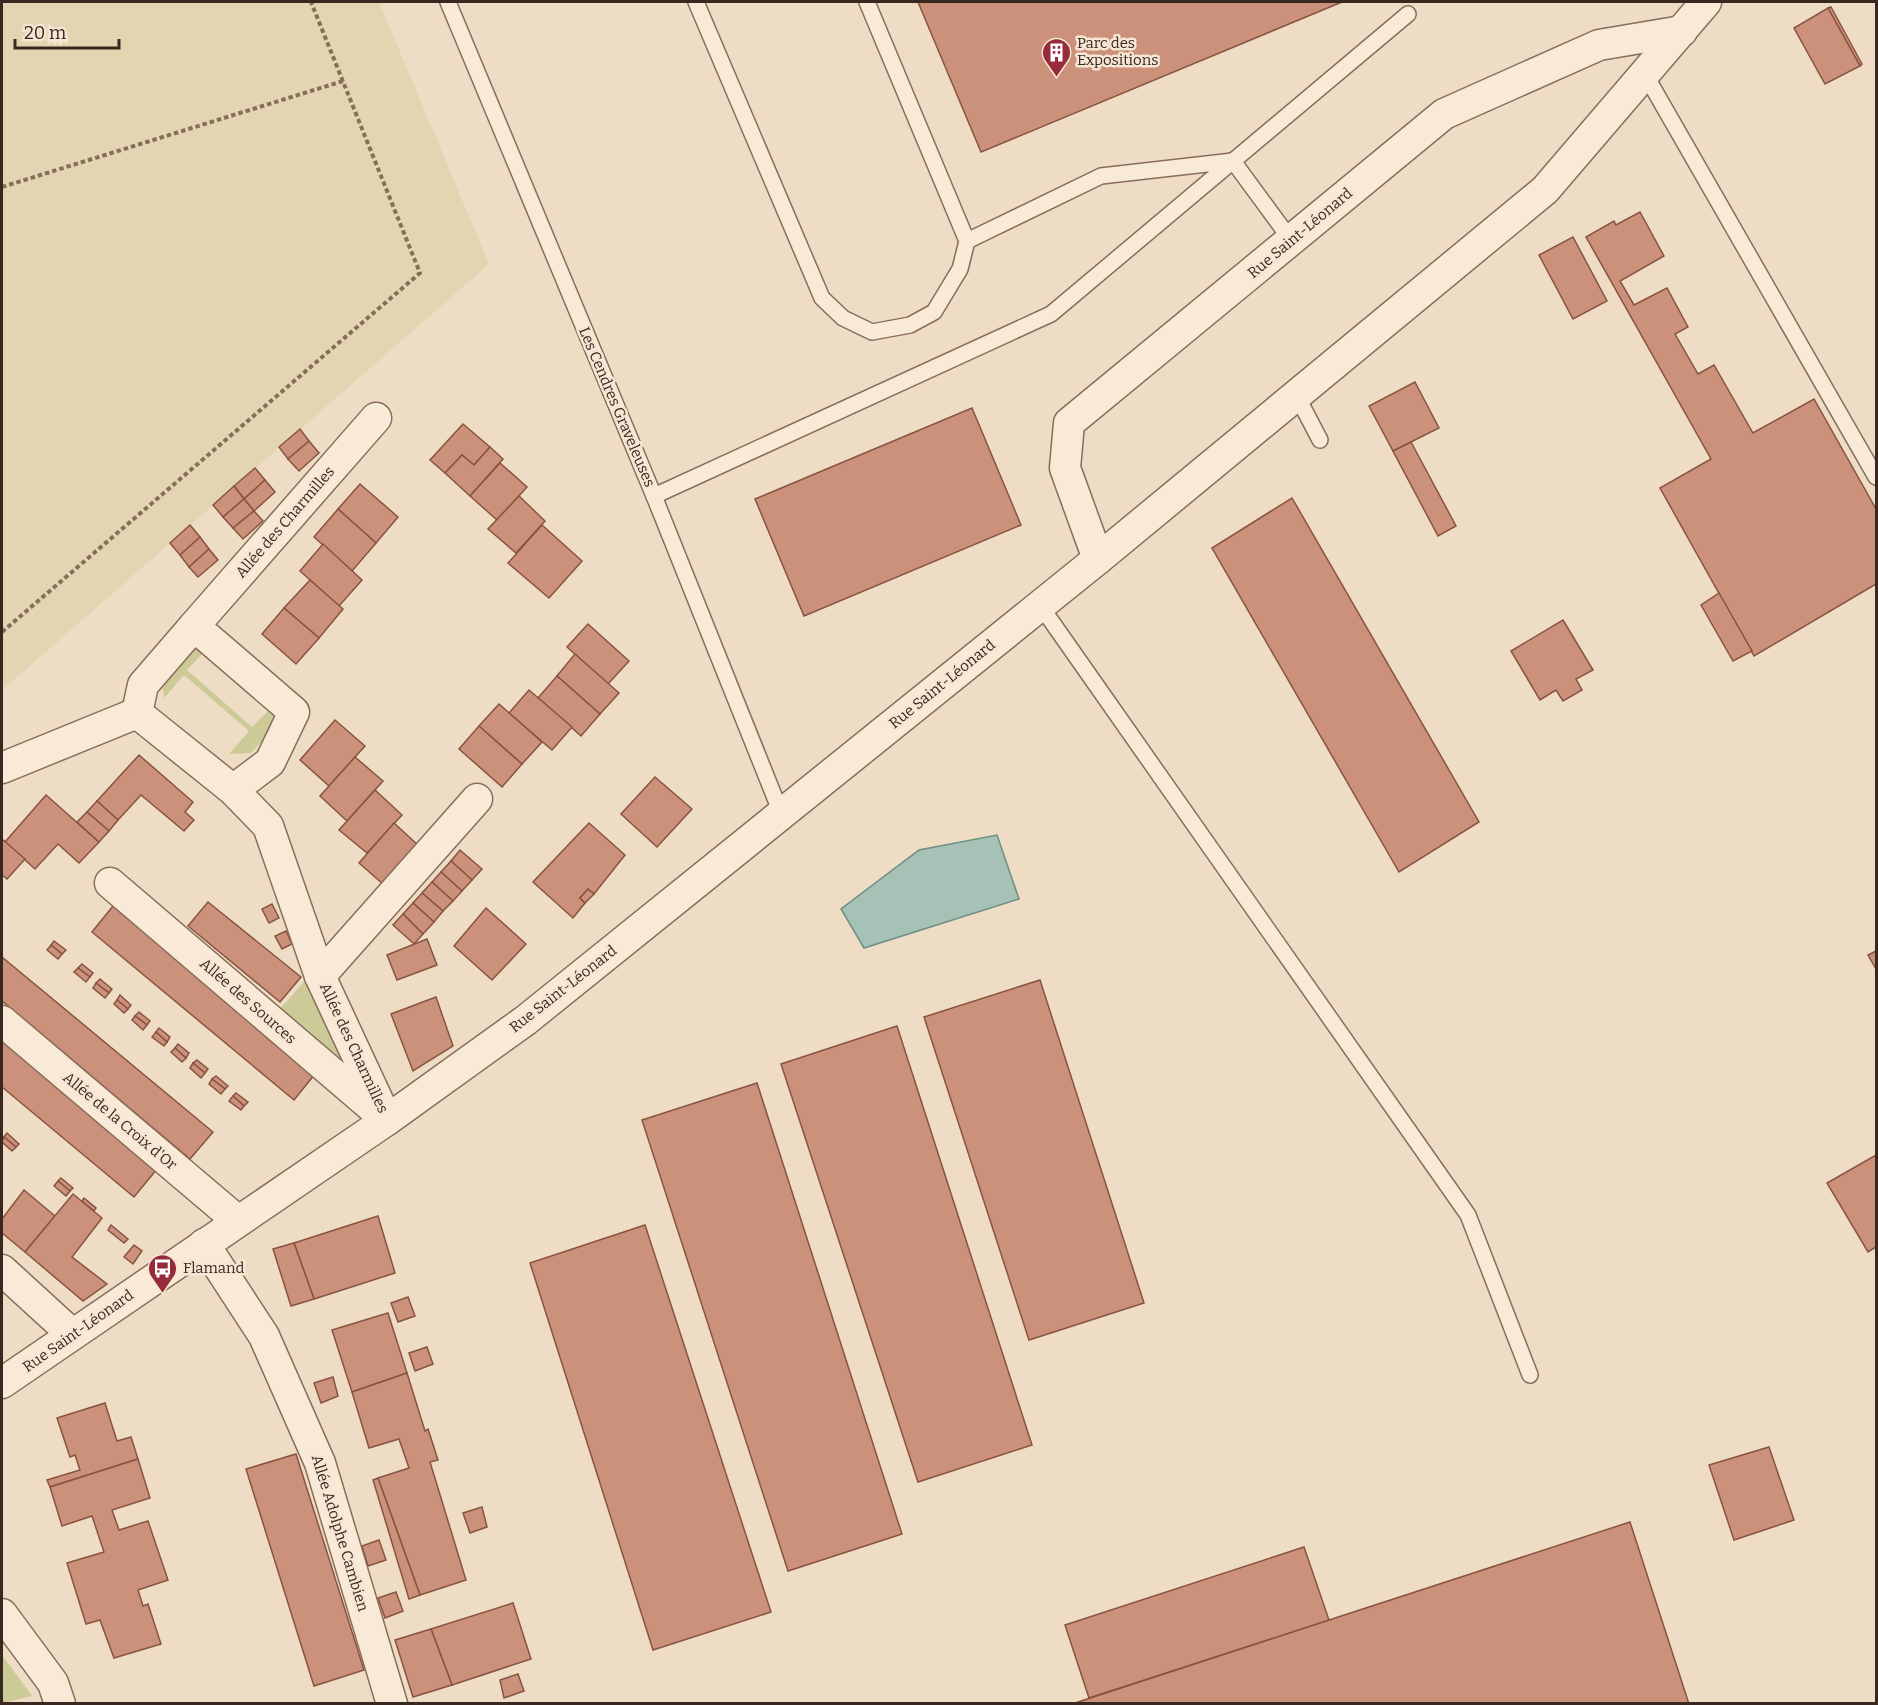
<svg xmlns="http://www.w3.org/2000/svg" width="1878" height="1705" viewBox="0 0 1878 1705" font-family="Bitter,serif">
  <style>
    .farmland { fill: #e3d4b2 }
    .green { fill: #cccb98 }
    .water { fill: #a6c1b5; stroke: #6d8f82; stroke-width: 1.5 }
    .building { fill: #cc917b; stroke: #885341; stroke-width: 1.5 }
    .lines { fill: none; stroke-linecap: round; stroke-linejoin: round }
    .lane-casing { stroke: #896d5b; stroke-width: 18 }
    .street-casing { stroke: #896d5b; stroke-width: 33 }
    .path { stroke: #896d5b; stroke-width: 4; stroke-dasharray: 4.5 3; stroke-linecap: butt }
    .lane { stroke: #f9ead8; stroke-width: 15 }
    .street { stroke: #f9ead8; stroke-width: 30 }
    .labels { text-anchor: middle; stroke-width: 5; stroke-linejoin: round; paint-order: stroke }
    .poi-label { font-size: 15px; fill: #39281f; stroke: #f5e7d4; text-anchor: start }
    .street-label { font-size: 15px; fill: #39281f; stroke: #f5e7d4 }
  </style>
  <rect width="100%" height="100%" fill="#eedcc5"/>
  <path class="farmland" d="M2 2H379L489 264 2 690Z"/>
  <g class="green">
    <path d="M189 646 207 649 187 670 252 727 272 707C277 728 264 739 251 753L229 754 249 731 184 675 164 698 162 681Z"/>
    <path d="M309 976 345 1066 279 1010Z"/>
    <path d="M2 1655 32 1696 2 1703Z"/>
  </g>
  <path class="water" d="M997 835 1019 899 864 948 841 909 919 850Z"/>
  <g class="building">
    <path d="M918 2H1342L981 152Z"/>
    <path d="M1831 7 1862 64 1860 66 1828 8Z"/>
    <path d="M1828 8 1860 66 1825 84 1794 28Z"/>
    <path d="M1640 212 1664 256 1620 281 1634 305 1667 288 1688 327 1675 334 1698 374 1714 365 1753 433 1814 399 1876 509V584L1754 656 1660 488 1711 459 1586 237 1614 221 1616 225Z"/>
    <path d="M1573 237 1607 301 1573 319 1539 255Z"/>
    <path d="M1415 382 1439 428 1393 451 1369 406Z"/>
    <path d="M972 408 1021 525 804 616 755 499Z"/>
    <path d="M463 424 490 447 474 465 462 455 445 473 430 460Z"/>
    <path d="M300 429 309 441 288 459 279 447Z"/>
    <path d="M309 441 319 453 299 471 288 459Z"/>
    <path d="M1411 442 1456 526 1438 536 1393 451Z"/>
    <path d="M490 447 503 459 470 496 445 473 462 455 474 465Z"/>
    <path d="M500 463 527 487 497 520 470 496Z"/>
    <path d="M255 468 265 480 244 499 234 486Z"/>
    <path d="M265 480 275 492 254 511 244 499Z"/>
    <path d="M360 484 398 517 376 543 338 509Z"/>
    <path d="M234 486 244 499 223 517 213 505Z"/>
    <path d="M519 496 545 521 516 553 488 529Z"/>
    <path d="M1292 498 1479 822 1399 872 1212 548Z"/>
    <path d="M244 499 254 511 233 528 223 517Z"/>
    <path d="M338 509 376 543 352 571 314 537Z"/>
    <path d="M254 511 263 521 243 539 233 528Z"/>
    <path d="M190 525 200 537 180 555 170 543Z"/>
    <path d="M542 525 582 561 549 598 508 563Z"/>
    <path d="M200 537 209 549 189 567 180 555Z"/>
    <path d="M323 544 362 580 339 606 300 571Z"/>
    <path d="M209 549 218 560 198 577 189 567Z"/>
    <path d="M310 580 343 609 319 638 284 608Z"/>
    <path d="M1719 593 1752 651 1733 661 1701 605Z"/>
    <path d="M284 608 319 638 296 664 262 634Z"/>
    <path d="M1563 620 1593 670 1576 679 1582 690 1563 701 1556 690 1540 700 1511 651Z"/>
    <path d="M588 624 629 661 608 684 567 647Z"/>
    <path d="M575 654 619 693 600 714 557 676Z"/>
    <path d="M557 676 600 714 581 736 538 698Z"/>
    <path d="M529 690 572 727 552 750 509 713Z"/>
    <path d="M499 704 542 742 522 764 479 726Z"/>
    <path d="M335 720 365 746 329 786 300 760Z"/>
    <path d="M479 726 522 764 502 787 459 749Z"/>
    <path d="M139 755 193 802 185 812 194 820 184 831 141 795 118 820 97 801Z"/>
    <path d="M355 757 383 781 347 821 320 796Z"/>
    <path d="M655 777 692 809 657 847 621 814Z"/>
    <path d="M375 790 402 815 367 853 339 830Z"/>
    <path d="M46 795 99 842 79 863 58 844 35 869 5 842Z"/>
    <path d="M97 801 118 820 109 831 87 812Z"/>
    <path d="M87 812 109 831 99 842 77 822Z"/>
    <path d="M394 823 419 846 384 885 359 863Z"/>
    <path d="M589 823 625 855 594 894 588 889 580 898 585 903 573 918 533 882Z"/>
    <path d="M2 839 25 859 7 879 2 875Z"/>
    <path d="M460 850 482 869 472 880 451 861Z"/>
    <path d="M451 861 472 880 462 891 441 872Z"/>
    <path d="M441 872 462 891 453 901 432 882Z"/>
    <path d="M432 882 453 901 443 911 422 893Z"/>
    <path d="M588 889 594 894 585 903 580 898Z"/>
    <path d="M422 893 443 911 434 922 413 903Z"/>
    <path d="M208 902 301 977 280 1002 188 926Z"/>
    <path d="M413 903 434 922 423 934 403 914Z"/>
    <path d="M272 904 279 918 269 923 262 909Z"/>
    <path d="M113 906 315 1074 294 1100 92 932Z"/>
    <path d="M486 908 526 944 492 980 454 946Z"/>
    <path d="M403 914 423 934 414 944 393 925Z"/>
    <path d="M286 931 292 944 282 949 275 936Z"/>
    <path d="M427 939 437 965 397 980 387 955Z"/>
    <path d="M54 941 66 950 62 954 51 945Z"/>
    <path d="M51 945 62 954 58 959 47 950Z"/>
    <path d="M1876 951V969L1868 955Z"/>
    <path d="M2 957 213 1132 190 1159 2 1001Z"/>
    <path d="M82 964 93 973 90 977 78 968Z"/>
    <path d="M78 968 90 977 86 982 74 972Z"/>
    <path d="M100 979 112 989 109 993 96 983Z"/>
    <path d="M1040 980 1144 1303 1029 1340 924 1017Z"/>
    <path d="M96 983 109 993 105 998 93 988Z"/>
    <path d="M120 995 131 1005 128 1009 117 1000Z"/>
    <path d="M436 997 453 1046 413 1071 391 1014Z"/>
    <path d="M117 1000 128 1009 124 1013 114 1004Z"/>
    <path d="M139 1012 150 1021 147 1025 135 1016Z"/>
    <path d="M135 1016 147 1025 143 1030 132 1020Z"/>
    <path d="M897 1026 1032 1445 918 1482 781 1064Z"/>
    <path d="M159 1028 170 1037 167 1042 156 1032Z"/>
    <path d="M156 1032 167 1042 164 1046 152 1037Z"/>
    <path d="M2 1040 157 1169 134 1197 2 1087Z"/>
    <path d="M178 1044 189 1053 186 1058 175 1048Z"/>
    <path d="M175 1048 186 1058 182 1062 171 1052Z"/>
    <path d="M197 1060 208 1069 205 1073 193 1063Z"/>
    <path d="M193 1063 205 1073 201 1078 190 1068Z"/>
    <path d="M216 1076 228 1086 225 1089 212 1079Z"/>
    <path d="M212 1079 225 1089 221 1094 209 1084Z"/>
    <path d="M757 1083 902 1534 788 1571 642 1120Z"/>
    <path d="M236 1093 248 1102 244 1106 233 1096Z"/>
    <path d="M233 1096 244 1106 241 1110 229 1101Z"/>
    <path d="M7 1133 19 1144 16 1147 4 1137Z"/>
    <path d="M4 1137 16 1147 12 1151 2 1142Z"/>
    <path d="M1876 1155V1247L1868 1252 1827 1183Z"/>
    <path d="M61 1178 73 1188 70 1191 58 1181Z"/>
    <path d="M58 1181 70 1191 66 1196 54 1186Z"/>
    <path d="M24 1190 55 1216 25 1252 2 1233V1219Z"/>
    <path d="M73 1194 102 1218 72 1257 107 1284 83 1301 25 1252Z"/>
    <path d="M84 1198 96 1208 94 1211 82 1201Z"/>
    <path d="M378 1216 395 1273 314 1299 294 1243Z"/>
    <path d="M111 1225 128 1239 124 1243 108 1230Z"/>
    <path d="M645 1225 771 1612 653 1650 530 1263Z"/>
    <path d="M294 1243 314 1299 291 1306 273 1249Z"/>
    <path d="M134 1245 142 1251 133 1264 124 1257Z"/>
    <path d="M408 1297 415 1316 398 1322 391 1303Z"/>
    <path d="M388 1313 407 1373 352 1392 332 1330Z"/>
    <path d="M427 1347 433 1364 415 1371 409 1353Z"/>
    <path d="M407 1373 425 1431 428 1429 438 1460 430 1462 466 1580 420 1595 378 1478 409 1468 399 1439 369 1448 352 1392Z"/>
    <path d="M333 1377 338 1396 321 1403 314 1383Z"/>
    <path d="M105 1403 117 1441 131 1437 138 1459 50 1487 47 1480 80 1470 75 1455 70 1457 57 1418Z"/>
    <path d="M1769 1447 1794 1520 1734 1540 1709 1465Z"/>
    <path d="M296 1454 364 1670 314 1686 246 1469Z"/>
    <path d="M138 1459 150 1498 112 1510 119 1530 148 1521 168 1580 138 1590 143 1606 148 1604 161 1644 114 1658 100 1620 86 1624 67 1563 104 1552 92 1516 62 1526 50 1487Z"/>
    <path d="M378 1478 420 1595 409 1599 373 1480Z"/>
    <path d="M482 1507 487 1527 470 1533 463 1513Z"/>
    <path d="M1630 1522 1689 1704H1072L1329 1620Z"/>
    <path d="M379 1540 386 1560 368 1566 362 1546Z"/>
    <path d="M1304 1547 1329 1620 1089 1698 1065 1625Z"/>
    <path d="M396 1592 403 1611 385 1618 378 1598Z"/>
    <path d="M513 1603 531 1659 452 1685 431 1629Z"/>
    <path d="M431 1629 452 1685 413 1697 395 1640Z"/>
    <path d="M518 1674 524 1691 504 1698 500 1680Z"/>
  </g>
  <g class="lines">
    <defs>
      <g id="lane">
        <path d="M448 2 654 496 781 813"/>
        <path d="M696 2 822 298 843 318 872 332 910 325 934 312 960 269 967 241"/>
        <path d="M867 2 967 241 1101 176 1233 161 1291 240"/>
        <path d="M1645 74 1876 477"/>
        <path d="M1297 396 1320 440"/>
        <path d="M654 496 1051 314 1408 14"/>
        <path d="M1040 605 1468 1215 1530 1375"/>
      </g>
      <g id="street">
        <path d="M1098 559 1065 468 1069 423 1444 114 1599 45 1682 31"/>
        <path d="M194 626 376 418"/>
        <path d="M2 768 137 713"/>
        <path d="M233 790 137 713 143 685 194 626 294 712 270 762 233 790 268 826 320 976 387 1120"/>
        <path d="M110 883 379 1113"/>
        <path d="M320 976 477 799"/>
        <path d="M2 1021 238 1221"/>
        <path d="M204 1244 264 1336 320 1463 392 1704"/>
        <path d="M2 1270 72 1334"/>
        <path d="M2 1383 387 1120 526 1020 1098 559 1545 190 1706 2"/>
        <path d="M2 1614 53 1683 60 1704"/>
      </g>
    </defs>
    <use href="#lane" class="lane-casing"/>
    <use href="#street" class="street-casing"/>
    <g class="path">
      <path d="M2 187 343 81"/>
      <path d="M2 632 420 273 311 2"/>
    </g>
    <use href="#lane" class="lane"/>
    <use href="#street" class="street"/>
  </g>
  <defs>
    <symbol id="building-pin" viewBox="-11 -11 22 30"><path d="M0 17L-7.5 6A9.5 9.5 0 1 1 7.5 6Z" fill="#972b3b" stroke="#f5e7d4"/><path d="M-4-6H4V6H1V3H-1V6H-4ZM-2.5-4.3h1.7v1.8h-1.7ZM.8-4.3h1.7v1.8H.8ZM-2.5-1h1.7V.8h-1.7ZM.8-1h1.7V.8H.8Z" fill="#fff"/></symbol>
    <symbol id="bus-pin" viewBox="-11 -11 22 30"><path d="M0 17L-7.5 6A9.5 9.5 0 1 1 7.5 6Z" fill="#972b3b" stroke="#f5e7d4"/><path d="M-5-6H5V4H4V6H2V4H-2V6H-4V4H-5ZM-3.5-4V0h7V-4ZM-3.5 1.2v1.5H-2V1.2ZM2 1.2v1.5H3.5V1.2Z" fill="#fff"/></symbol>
  </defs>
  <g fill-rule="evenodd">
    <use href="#building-pin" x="1040" y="36" width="33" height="45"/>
    <use href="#bus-pin" x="146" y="1252" width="33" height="45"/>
  </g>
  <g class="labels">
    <g class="poi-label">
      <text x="1077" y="48">Parc des<tspan x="1077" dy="17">Expositions</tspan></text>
      <text x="183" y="1273">Flamand</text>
    </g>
    <g class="street-label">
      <text transform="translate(1300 233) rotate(-40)" y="5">Rue Saint-Léonard</text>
      <text transform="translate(617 407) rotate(67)" y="5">Les Cendres Graveleuses</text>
      <text transform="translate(285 522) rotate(-49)" y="5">Allée des Charmilles</text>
      <text transform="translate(942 684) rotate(-39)" y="5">Rue Saint-Léonard</text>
      <text transform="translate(563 989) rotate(-38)" y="5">Rue Saint-Léonard</text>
      <text transform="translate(248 1001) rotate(41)" y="5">Allée des Sources</text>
      <text transform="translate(354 1048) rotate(65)" y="5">Allée des Charmilles</text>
      <text transform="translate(120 1121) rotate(40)" y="5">Allée de la Croix d'Or</text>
      <text transform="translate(78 1331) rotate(-35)" y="5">Rue Saint-Léonard</text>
      <text transform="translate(340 1533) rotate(73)" y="5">Allée Adolphe Cambien</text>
    </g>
  </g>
  <rect width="1878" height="1705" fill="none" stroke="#39281f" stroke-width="6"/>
  <path d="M15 39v9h104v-9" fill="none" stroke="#39281f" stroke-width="3"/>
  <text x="24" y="39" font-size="18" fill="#39281f" stroke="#f5e7d4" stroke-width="4.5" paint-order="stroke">20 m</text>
</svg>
